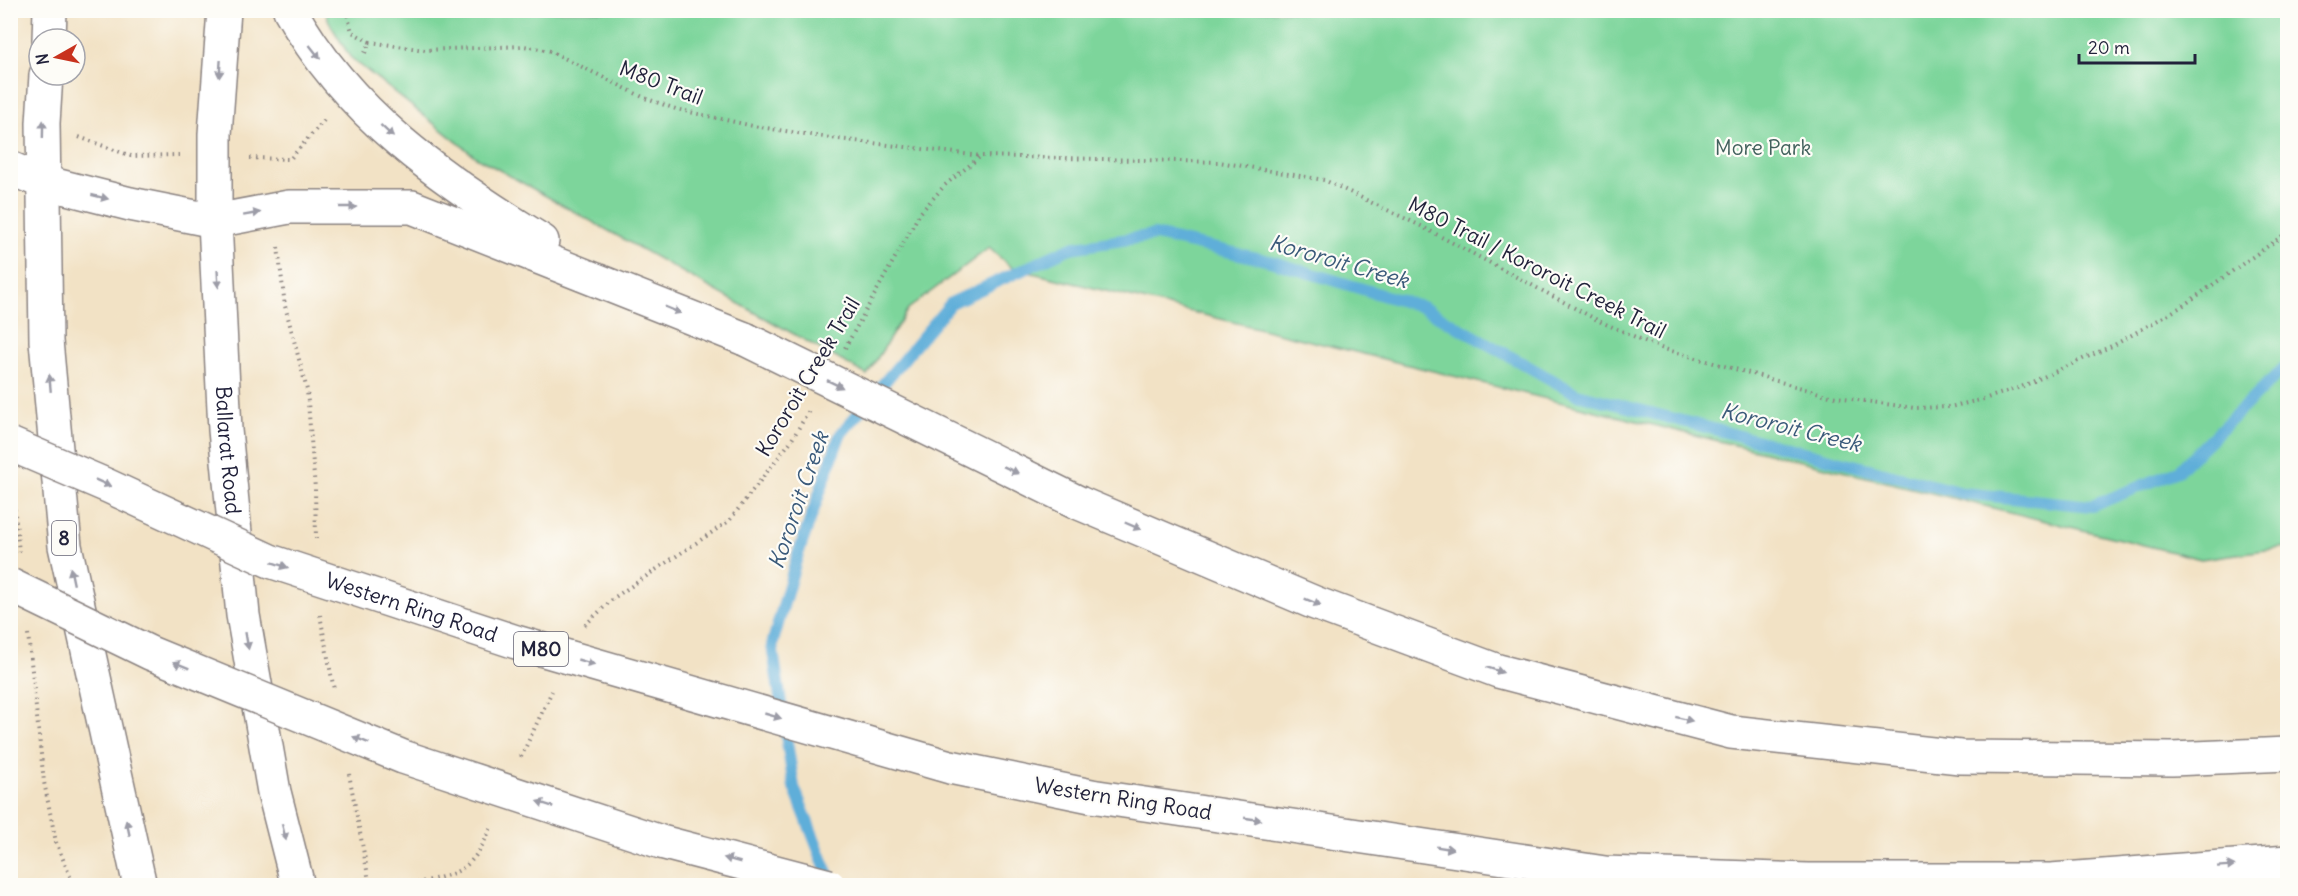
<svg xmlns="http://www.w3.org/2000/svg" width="2298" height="896" viewBox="0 0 2298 896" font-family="Delius,sans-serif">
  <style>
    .green { fill: #7dd59b; stroke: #507c6b; stroke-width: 1.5 }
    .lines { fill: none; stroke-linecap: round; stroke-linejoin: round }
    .stream { stroke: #5faed9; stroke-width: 12 }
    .highway-casing { stroke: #8a8280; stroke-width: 36 }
    .path { stroke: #8a8280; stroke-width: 4; stroke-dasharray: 1.5 4.5; stroke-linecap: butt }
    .highway { stroke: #fff; stroke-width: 33 }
    .highway-bridge-casing { stroke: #8a8280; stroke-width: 36; stroke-linecap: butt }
    .highway-bridge { stroke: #fff; stroke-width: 33 }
    .oneway { fill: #9c9ca7 }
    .labels { text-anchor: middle; stroke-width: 4.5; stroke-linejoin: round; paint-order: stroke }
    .shield { fill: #fdfcf7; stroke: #646373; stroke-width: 1.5 }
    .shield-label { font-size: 20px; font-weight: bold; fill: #22223b }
    .street-label { font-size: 21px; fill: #22223b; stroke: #fdfcf7 }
    .park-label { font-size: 21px; fill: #42615d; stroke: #fdfcf7 }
    .water-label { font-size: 22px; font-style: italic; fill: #3a5a7a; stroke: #fdfcf7 }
  </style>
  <rect width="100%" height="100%" fill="#fdfcf7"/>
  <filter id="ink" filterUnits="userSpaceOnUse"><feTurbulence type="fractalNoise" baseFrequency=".0167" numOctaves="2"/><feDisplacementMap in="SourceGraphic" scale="12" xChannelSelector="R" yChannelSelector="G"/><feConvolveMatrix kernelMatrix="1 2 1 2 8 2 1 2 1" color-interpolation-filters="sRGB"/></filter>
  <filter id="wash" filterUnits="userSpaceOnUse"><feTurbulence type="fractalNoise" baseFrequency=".008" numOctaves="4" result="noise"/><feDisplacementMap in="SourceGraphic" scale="24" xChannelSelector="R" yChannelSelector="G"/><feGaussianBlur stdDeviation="1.35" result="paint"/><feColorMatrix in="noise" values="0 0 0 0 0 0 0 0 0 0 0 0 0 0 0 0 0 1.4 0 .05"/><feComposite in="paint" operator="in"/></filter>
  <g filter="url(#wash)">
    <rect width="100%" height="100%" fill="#f2e2c5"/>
    <path class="green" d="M325 11H2287V547L2201 559 1012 268 989 248 908 309 867 375 476 157 350 57 330 24Z"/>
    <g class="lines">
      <path class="stream" d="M831 882 794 787 772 645 797 557 840 435 951 303 1070 248 1155 235 1270 261 1422 307 1577 394 1962 493 2092 506 2178 471 2288 364"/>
    </g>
  </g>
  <g filter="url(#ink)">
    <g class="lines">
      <defs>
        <g id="highway">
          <path id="s1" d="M224 10 215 134V221L225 430 243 615 274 792 298 886"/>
          <path d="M290 10C347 114 444 181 542 241"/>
          <path d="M49 39 50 10"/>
          <path d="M46 75 43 123 46 341 65 546 140 886"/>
          <path d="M10 168 43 182 130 204 215 221 289 207H412L745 339"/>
          <path d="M1079 503 1315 603 1498 671 1731 732 1960 757 2172 759 2288 754"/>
          <path d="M1091 796 1605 873 1808 880H2051L2288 862"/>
        </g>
      </defs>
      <use href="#highway" class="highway-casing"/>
      <g class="path">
        <path d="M346 10 352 32 370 42"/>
        <path d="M365 53 370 42 425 50 524 46 550 51 645 98 676 109 753 126 830 138 981 156 1219 162 1324 180 1419 225 1601 322 1661 348 1830 396 1914 408 1950 407 1984 399 2021 387 2114 345 2181 307 2288 232"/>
        <path d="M79 137 131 156 179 155"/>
        <path d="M250 158 290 159 326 118"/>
        <path d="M278 247 285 306 307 390 315 489 316 539"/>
        <path d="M845 348 920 213 945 185 981 156"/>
        <path d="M12 485 19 552"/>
        <path d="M320 615 334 690"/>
        <path d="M585 625 615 597 729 521 791 441 810 409"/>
        <path d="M28 634 44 782 56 842 74 886"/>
        <path d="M521 757 552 691"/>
        <path d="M349 774 370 886"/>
        <path d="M405 886C456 873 470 877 492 825"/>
      </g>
      <use href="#highway" class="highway"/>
      <defs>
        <g id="highway-bridge">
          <path d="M745 339 1079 503"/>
          <path id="s2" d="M10 444 108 486 270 561 516 642 950 767 1091 796"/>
          <path d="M10 585 150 653 403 757 661 842 829 886"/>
        </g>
      </defs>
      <use href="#highway-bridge" class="highway-bridge-casing"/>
      <use href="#highway-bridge" class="highway-bridge"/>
    </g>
    <defs><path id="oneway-solid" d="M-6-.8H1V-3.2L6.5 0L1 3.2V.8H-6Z" transform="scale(1.5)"/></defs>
    <g class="oneway">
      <use href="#oneway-solid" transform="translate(315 52) rotate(52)"/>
      <use href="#oneway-solid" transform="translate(220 69) rotate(94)"/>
      <use href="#oneway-solid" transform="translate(43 129) rotate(-89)"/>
      <use href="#oneway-solid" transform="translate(387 131) rotate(43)"/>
      <use href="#oneway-solid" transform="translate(100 197) rotate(14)"/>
      <use href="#oneway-solid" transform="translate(348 207)"/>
      <use href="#oneway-solid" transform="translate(252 214) rotate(-10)"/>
      <use href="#oneway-solid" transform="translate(218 279) rotate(87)"/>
      <use href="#oneway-solid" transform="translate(673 310) rotate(22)"/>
      <use href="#oneway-solid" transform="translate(50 383) rotate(-95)"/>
      <use href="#oneway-solid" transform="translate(835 384) rotate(26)"/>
      <use href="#oneway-solid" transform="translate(1011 470) rotate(26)"/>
      <use href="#oneway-solid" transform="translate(103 483) rotate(24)"/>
      <use href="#oneway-solid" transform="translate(1133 526) rotate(23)"/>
      <use href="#oneway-solid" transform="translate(280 565) rotate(18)"/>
      <use href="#oneway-solid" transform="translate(72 576) rotate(-102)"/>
      <use href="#oneway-solid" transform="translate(1313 602) rotate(22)"/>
      <use href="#oneway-solid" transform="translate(247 641) rotate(80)"/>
      <use href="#oneway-solid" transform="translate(586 662) rotate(16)"/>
      <use href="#oneway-solid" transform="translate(181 665) rotate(-158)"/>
      <use href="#oneway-solid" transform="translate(1495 670) rotate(18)"/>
      <use href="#oneway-solid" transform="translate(773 716) rotate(16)"/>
      <use href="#oneway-solid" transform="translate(1684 719) rotate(14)"/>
      <use href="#oneway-solid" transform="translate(361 740) rotate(-158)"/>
      <use href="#oneway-solid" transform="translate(545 804) rotate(-162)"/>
      <use href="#oneway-solid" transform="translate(1253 819) rotate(8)"/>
      <use href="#oneway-solid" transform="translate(128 828) rotate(-102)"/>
      <use href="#oneway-solid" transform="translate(284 832) rotate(76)"/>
      <use href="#oneway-solid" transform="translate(1445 848) rotate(9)"/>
      <use href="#oneway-solid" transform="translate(732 860) rotate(-165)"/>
      <use href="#oneway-solid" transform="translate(2226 866) rotate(-4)"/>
    </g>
  </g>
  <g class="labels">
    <g class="shield">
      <rect x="52" y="521" width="24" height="34" rx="4.5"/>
      <rect x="514" y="632" width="54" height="34" rx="4.5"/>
    </g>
    <g class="shield-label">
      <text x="64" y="545">8</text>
      <text x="541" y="656">M80</text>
    </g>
    <g class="street-label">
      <text transform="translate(661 83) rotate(21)" y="7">M80 Trail</text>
      <text transform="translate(1537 268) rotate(27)" y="7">M80 Trail / Kororoit Creek Trail</text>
      <text transform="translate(808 377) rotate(-59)" y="7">Kororoit Creek Trail</text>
      <text dy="7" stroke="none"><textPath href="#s1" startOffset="441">Ballarat Road</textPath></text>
      <text dy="7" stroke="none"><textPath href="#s2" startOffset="434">Western Ring Road</textPath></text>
      <text transform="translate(1123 799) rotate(9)" y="7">Western Ring Road</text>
    </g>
    <g class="park-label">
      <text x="1763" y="155">More Park</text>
    </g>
    <g class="water-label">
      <text transform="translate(1339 261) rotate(16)" y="8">Kororoit Creek</text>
      <text transform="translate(1791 427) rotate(14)" y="8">Kororoit Creek</text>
      <text transform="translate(798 500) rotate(-71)" y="8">Kororoit Creek</text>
    </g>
  </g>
  <rect width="2298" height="896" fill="none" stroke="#fdfcf7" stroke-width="36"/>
  <g transform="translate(57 57) rotate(261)"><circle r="28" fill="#fdfcf7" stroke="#a5a5ac" stroke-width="1.5"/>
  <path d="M0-4.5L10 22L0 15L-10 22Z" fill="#c8321e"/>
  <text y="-9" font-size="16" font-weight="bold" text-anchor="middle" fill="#22223b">N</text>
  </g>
  <path d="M2079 54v9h116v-9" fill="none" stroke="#22223b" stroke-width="3"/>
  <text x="2088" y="54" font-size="18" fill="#22223b" stroke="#fdfcf7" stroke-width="4.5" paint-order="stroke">20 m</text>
</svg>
